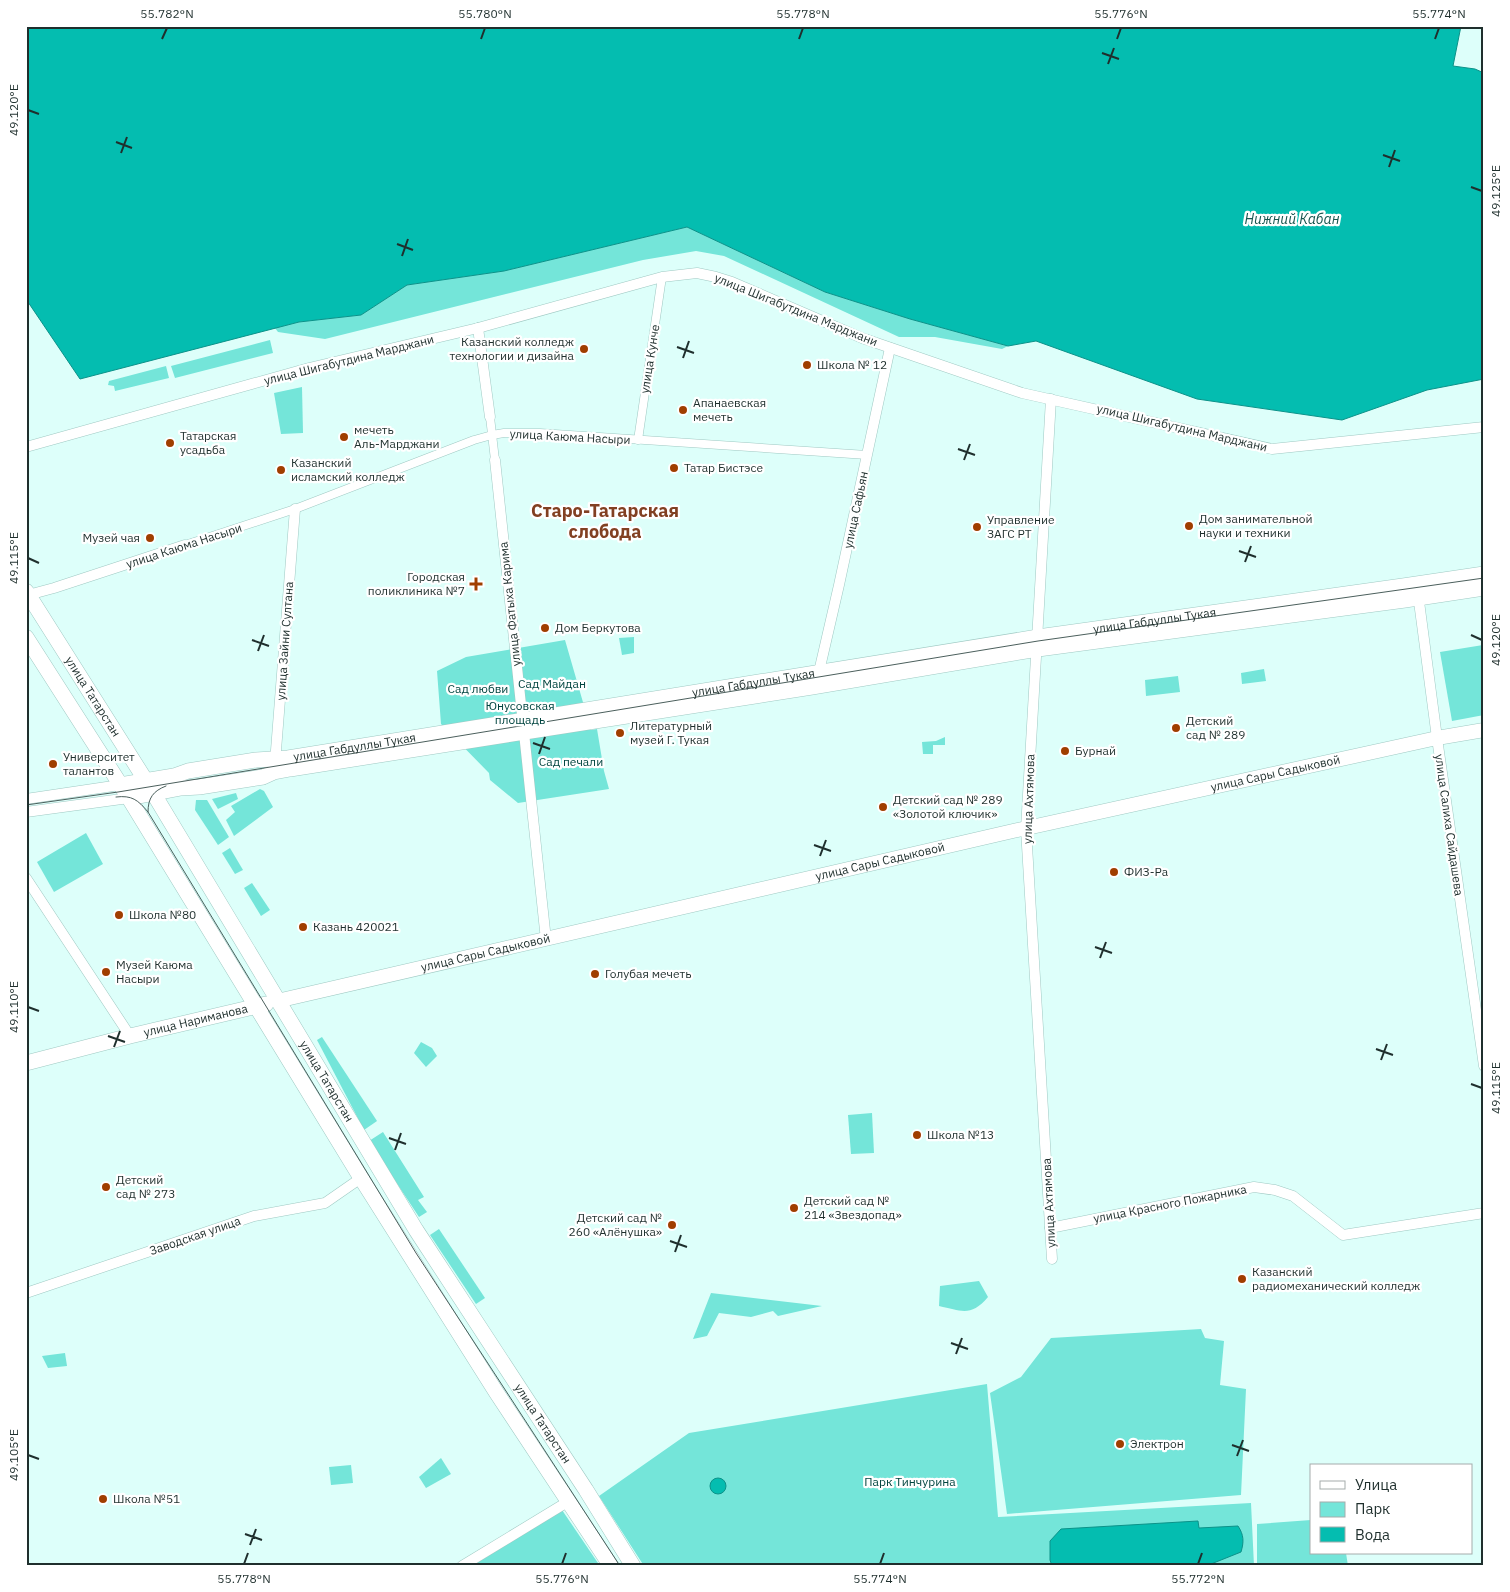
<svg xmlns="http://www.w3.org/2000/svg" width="1510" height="1592" viewBox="0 0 1510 1592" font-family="'IBM Plex Sans',sans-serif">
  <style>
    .green { fill: #74e5d9 }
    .water { fill: #04bdb0; stroke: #0c9289 }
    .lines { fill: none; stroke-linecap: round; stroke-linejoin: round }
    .pedestrian-casing { stroke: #9fc9c3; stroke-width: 9 }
    .minor-casing { stroke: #9fc9c3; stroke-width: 11 }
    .tertiary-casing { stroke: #9fc9c3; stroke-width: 15 }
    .secondary-casing { stroke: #9fc9c3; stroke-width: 16 }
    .pedestrian { stroke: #fff; stroke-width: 8 }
    .minor { stroke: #fff; stroke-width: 10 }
    .tertiary { stroke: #fff; stroke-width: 14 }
    .secondary { stroke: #fff; stroke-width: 15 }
    .tram { stroke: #4b5f5c; stroke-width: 1 }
    .ticks { fill: none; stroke: #1f2f2d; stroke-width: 2 }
    .poi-dot { fill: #a03e00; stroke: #fff; stroke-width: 2 }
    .labels { text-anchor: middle; stroke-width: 4.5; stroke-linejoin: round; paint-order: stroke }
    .street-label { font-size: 12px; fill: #1f2f2d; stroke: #fff }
    .poi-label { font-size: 12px; fill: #1f2f2d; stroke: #fff; text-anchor: start }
    .park-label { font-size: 12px; fill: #00443f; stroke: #fff }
    .water-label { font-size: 14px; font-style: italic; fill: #17554f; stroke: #fff }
    .district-label { font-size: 18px; font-weight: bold; fill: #824022; stroke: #fff }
    .neatline { fill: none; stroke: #1f2f2d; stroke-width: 2 }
    .ticks-label { font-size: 12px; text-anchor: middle; fill: #1f2f2d }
  </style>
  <rect width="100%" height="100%" fill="#ddfffa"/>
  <g class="green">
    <path d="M687 227 825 292 910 319 1008 346 1002 349 935 337H899L724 256 696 251 643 260 325 339 278 332 275 328 299 322 361 315 407 285 504 271Z"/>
    <path d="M270 340 273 353 175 378 171 366Z"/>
    <path d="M166 366 169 378 115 391 114 386 108 385 109 381Z"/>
    <path d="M302 387 303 433 281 434 274 393Z"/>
    <path d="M634 637V653L622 655 619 638Z"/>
    <path d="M565 640 591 730 597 729 604 771 609 789 518 803 490 780 489 773 441 724 437 671 466 657Z"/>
    <path d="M1483 645 1484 715 1452 721 1440 652Z"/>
    <path d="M1264 669 1266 681 1242 684 1241 673Z"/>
    <path d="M1178 676 1180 692 1146 696 1145 680Z"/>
    <path d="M945 737V745H933V754H923L922 742 936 741Z"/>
    <path d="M260 789 264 791 273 807 234 836 226 820 235 812 231 806Z"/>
    <path d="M236 793 238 799 218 809 212 799Z"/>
    <path d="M196 800H207L229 837 218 845 195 810Z"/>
    <path d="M86 833 103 864 54 892 37 862Z"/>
    <path d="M230 848 243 870 235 874 222 853Z"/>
    <path d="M252 883 270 910 261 916 244 888Z"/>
    <path d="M322 1037 377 1121 364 1130 317 1040Z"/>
    <path d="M421 1042 432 1048 437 1056 426 1067 414 1053Z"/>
    <path d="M872 1113 874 1153 851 1154 848 1115Z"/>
    <path d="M383 1132 424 1197 418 1200 427 1212 419 1217 369 1141Z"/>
    <path d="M439 1229 485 1298 476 1304 430 1235Z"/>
    <path d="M979 1281 988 1297C971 1317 962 1311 939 1306L940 1286Z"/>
    <path d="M711 1293 822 1306 778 1316 773 1311 751 1317 719 1313 707 1336 693 1339Z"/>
    <path d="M1201 1329 1205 1338 1224 1341 1220 1385 1246 1389 1241 1495 1007 1514 990 1393 1021 1377 1051 1338Z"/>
    <path d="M65 1353 67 1366 48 1368 42 1356Z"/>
    <path d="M987 1384 998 1517 1251 1503 1254 1566H644L599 1496 689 1433Z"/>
    <path d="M441 1458 451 1474 426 1488 419 1477Z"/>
    <path d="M351 1465 353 1483 331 1485 329 1467Z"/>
    <path d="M562 1510 600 1566H472Z"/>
    <path d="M1311 1520V1553H1346L1348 1566H1257V1524Z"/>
  </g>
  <g class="water">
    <path d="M26 26H1461L1453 66 1475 69 1484 73V379L1427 390 1342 420 1197 399 1036 341 1008 346 910 319 825 292 687 227 504 271 407 285 361 315 299 322 80 379 28 302 26 303Z"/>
    <circle cx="718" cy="1486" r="8"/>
    <path d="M1198 1521 1199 1528 1238 1526C1244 1535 1244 1542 1241 1552L1206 1566H1052L1050 1560V1541L1061 1529Z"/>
  </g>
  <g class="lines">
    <defs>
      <g id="pedestrian">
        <path d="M490 417 495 460"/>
        <path d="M638 440 662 277"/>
        <path d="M185 545 295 509 474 440 492 435 504 433H540L867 455"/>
      </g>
      <g id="minor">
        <path d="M478 328 490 417"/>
        <path d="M1051 399 1026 829 1052 1259"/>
        <path d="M26 447 309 368 478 328 662 277 697 273 716 277 732 282 862 338 1022 393 1272 449 1484 427"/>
        <path d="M495 460 546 940"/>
        <path d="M1418 594 1437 738 1484 1066"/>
        <path d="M28 595 54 588 185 545"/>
        <path d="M818 676 839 585 890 348"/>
        <path d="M275 763 295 509"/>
        <path d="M26 799 120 785"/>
        <path d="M26 812 129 798"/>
        <path d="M26 878 130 1036"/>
        <path d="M1050 1228 1254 1187 1275 1190 1293 1196 1343 1235 1484 1213"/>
        <path d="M26 1293 254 1216 325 1203 361 1178"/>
        <path d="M462 1566 569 1501"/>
      </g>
      <g id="tertiary">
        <path id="s1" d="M277 1001 1013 831 1437 738 1484 730"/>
      </g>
      <g id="secondary">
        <path id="s2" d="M26 591 146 781 416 1230 586 1490 633 1566"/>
        <path d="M26 637 127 795 361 1178 496 1392 611 1566"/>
        <path id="s3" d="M120 785 174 776 188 771 256 760 288 758 1038 637 1403 586 1484 574"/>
        <path d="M129 798 181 788 199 787 263 777 274 772 290 769 812 687 1038 649 1405 600 1484 588"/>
        <path id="s4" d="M26 1063 130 1036 266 1004"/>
      </g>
    </defs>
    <use href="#pedestrian" class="pedestrian-casing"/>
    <use href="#minor" class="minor-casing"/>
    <use href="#tertiary" class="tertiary-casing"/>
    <use href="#secondary" class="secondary-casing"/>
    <use href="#pedestrian" class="pedestrian"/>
    <use href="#minor" class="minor"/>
    <use href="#tertiary" class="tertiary"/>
    <use href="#secondary" class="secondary"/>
    <g class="tram">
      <path d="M116 797C132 795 138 800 148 812L416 1253 620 1566"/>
      <path d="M26 805 118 792 1038 641 1484 578"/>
      <path d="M148 812C148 798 153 791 166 786"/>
    </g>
  </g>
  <path class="ticks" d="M162 39 167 28M481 39 485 28M799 39 803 28M1117 39 1121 28M1435 39 1439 28M1102 53 1119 59M1108 64 1114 48M28 110 39 114M116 142 132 148M121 153 127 137M1383 155 1400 161M1389 167 1395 150M1471 187 1482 191M397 244 413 250M402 256 408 239M677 347 694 353M683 358 689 341M958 449 975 455M964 460 970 444M1239 551 1256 557M28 558 39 563M1245 562 1251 546M1471 635 1482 640M252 640 269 646M258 651 264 635M533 743 550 749M539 754 545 737M814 845 831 851M820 856 826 840M1095 947 1112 953M1100 958 1106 942M28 1007 39 1011M108 1036 125 1042M114 1047 120 1031M1376 1049 1393 1055M1381 1060 1387 1044M1471 1084 1482 1088M389 1138 406 1144M395 1150 401 1133M670 1241 687 1247M675 1252 681 1235M951 1343 968 1349M956 1354 962 1338M1232 1445 1249 1451M28 1455 39 1459M1237 1456 1243 1440M245 1534 262 1540M250 1545 256 1529M244 1564 248 1553M562 1564 566 1553M880 1564 884 1553M1198 1564 1202 1553"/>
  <g class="poi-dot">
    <circle cx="584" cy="349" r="5"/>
    <circle cx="807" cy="365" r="5"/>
    <circle cx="683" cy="410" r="5"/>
    <circle cx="344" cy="437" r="5"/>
    <circle cx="170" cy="443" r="5"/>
    <circle cx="674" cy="468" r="5"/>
    <circle cx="281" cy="470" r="5"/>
    <circle cx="1189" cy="526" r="5"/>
    <circle cx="977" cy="527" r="5"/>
    <circle cx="150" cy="538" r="5"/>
    <path d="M473.5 576.5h5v5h5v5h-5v5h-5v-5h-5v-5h5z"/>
    <circle cx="545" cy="628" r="5"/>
    <circle cx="1176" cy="728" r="5"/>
    <circle cx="620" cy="733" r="5"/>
    <circle cx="1065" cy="751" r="5"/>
    <circle cx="53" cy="764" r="5"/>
    <circle cx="883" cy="807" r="5"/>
    <circle cx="1114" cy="872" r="5"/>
    <circle cx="119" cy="915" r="5"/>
    <circle cx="303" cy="927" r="5"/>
    <circle cx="106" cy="972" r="5"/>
    <circle cx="595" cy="974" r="5"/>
    <circle cx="917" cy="1135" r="5"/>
    <circle cx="106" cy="1187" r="5"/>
    <circle cx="794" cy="1208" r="5"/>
    <circle cx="672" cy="1225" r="5"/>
    <circle cx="1242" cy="1279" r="5"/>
    <circle cx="1120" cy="1444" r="5"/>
    <circle cx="103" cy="1499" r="5"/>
  </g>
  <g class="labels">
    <g class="street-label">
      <text transform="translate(796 310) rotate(22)" y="4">улица Шигабутдина Марджани</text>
      <text transform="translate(650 359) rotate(-81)" y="4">улица Кунче</text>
      <text transform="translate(349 360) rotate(-14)" y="4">улица Шигабутдина Марджани</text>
      <text transform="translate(1182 428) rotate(13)" y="4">улица Шигабутдина Марджани</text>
      <text transform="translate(570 437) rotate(3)" y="4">улица Каюма Насыри</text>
      <text transform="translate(856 510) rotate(-78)" y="4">улица Сафьян</text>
      <text transform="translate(184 546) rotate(-18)" y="4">улица Каюма Насыри</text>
      <text transform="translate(510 604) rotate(-96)" y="4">улица Фатыха Карима</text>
      <text dy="4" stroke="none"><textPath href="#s3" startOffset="1048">улица Габдуллы Тукая</textPath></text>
      <text transform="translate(285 641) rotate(-86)" y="4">улица Зайни Султана</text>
      <text dy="4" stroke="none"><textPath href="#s3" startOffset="642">улица Габдуллы Тукая</textPath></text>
      <text dy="4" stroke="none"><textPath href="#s2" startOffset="125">улица Татарстан</textPath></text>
      <text dy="4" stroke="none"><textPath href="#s3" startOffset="238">улица Габдуллы Тукая</textPath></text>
      <text dy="4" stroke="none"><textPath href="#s1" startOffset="1024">улица Сары Садыковой</textPath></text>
      <text transform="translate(1029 799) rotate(-88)" y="4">улица Ахтямова</text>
      <text transform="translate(1449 825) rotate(82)" y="4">улица Салиха Сайдашева</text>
      <text dy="4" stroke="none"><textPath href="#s1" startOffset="619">улица Сары Садыковой</textPath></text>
      <text dy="4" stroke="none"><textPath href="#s1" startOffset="214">улица Сары Садыковой</textPath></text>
      <text dy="4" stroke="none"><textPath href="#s4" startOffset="175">улица Нариманова</textPath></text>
      <text dy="4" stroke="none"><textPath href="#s2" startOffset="575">улица Татарстан</textPath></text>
      <text transform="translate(1049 1203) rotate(-93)" y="4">улица Ахтямова</text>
      <text transform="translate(1170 1204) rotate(-11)" y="4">улица Красного Пожарника</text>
      <text transform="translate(195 1236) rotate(-19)" y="4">Заводская улица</text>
      <text dy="4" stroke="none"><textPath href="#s2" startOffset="980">улица Татарстан</textPath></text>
    </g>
    <g class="poi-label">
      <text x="574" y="346" text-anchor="end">Казанский колледж<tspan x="574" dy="14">технологии и дизайна</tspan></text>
      <text x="817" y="369">Школа № 12</text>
      <text x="693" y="407">Апанаевская<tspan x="693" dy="14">мечеть</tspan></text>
      <text x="354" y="434">мечеть<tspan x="354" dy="14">Аль-Марджани</tspan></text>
      <text x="180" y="440">Татарская<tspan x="180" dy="14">усадьба</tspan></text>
      <text x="291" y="467">Казанский<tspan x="291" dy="14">исламский колледж</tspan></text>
      <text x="684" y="472">Татар Бистэсе</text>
      <text x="1199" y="523">Дом занимательной<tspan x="1199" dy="14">науки и техники</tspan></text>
      <text x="987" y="524">Управление<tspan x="987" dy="14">ЗАГС РТ</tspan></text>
      <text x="140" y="542" text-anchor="end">Музей чая</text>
      <text x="465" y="581" text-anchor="end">Городская<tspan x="465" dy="14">поликлиника №7</tspan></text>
      <text x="555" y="632">Дом Беркутова</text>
      <text x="1186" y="725">Детский<tspan x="1186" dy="14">сад № 289</tspan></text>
      <text x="630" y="730">Литературный<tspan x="630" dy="14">музей Г. Тукая</tspan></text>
      <text x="1075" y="755">Бурнай</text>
      <text x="63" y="761">Университет<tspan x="63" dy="14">талантов</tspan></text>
      <text x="893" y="804">Детский сад № 289<tspan x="893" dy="14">«Золотой ключик»</tspan></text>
      <text x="1124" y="876">ФИЗ-Ра</text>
      <text x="129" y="919">Школа №80</text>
      <text x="313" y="931">Казань 420021</text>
      <text x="116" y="969">Музей Каюма<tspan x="116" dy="14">Насыри</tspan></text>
      <text x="605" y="978">Голубая мечеть</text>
      <text x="927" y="1139">Школа №13</text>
      <text x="116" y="1184">Детский<tspan x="116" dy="14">сад № 273</tspan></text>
      <text x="804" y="1205">Детский сад №<tspan x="804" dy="14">214 «Звездопад»</tspan></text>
      <text x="662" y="1222" text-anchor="end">Детский сад №<tspan x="662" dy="14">260 «Алёнушка»</tspan></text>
      <text x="1252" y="1276">Казанский<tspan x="1252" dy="14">радиомеханический колледж</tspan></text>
      <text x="1130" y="1448">Электрон</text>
      <text x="113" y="1503">Школа №51</text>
    </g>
    <g class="park-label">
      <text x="552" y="688">Сад Майдан</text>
      <text x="478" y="693">Сад любви</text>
      <text x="520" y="710">Юнусовская<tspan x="520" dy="14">площадь</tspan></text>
      <text x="571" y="766">Сад печали</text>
      <text x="910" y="1486">Парк Тинчурина</text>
    </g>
    <g class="water-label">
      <text x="1292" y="224">Нижний Кабан</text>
    </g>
    <g class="district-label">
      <text x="605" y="517">Старо-Татарская<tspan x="605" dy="21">слобода</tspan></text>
    </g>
  </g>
  <rect width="1510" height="1592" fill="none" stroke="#ffffff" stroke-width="55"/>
  <rect x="1310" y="1464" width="162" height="90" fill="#ffffff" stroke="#a5acab"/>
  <rect x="1320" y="1481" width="25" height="8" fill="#ffffff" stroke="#a5acab"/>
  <text x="1355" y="1490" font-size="15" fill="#1f2f2d">Улица</text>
  <rect x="1320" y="1502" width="25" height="15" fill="#74e5d9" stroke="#a5acab"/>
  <text x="1355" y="1514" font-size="15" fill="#1f2f2d">Парк</text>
  <rect x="1320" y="1527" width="25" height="15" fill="#04bdb0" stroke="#a5acab"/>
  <text x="1355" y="1540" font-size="15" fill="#1f2f2d">Вода</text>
  <rect x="28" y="28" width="1454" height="1536" class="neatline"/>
  <g class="ticks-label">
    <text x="167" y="18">55.782°N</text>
    <text x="485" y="18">55.780°N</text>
    <text x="803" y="18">55.778°N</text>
    <text x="1121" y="18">55.776°N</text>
    <text x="1439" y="18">55.774°N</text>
    <text transform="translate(14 110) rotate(-90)" y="4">49.120°E</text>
    <text transform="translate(1496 191) rotate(-90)" y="4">49.125°E</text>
    <text transform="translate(14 558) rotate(-90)" y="4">49.115°E</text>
    <text transform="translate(1496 640) rotate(-90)" y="4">49.120°E</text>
    <text transform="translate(14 1007) rotate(-90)" y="4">49.110°E</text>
    <text transform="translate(1496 1088) rotate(-90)" y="4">49.115°E</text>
    <text transform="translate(14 1455) rotate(-90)" y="4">49.105°E</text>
    <text x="244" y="1583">55.778°N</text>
    <text x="562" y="1583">55.776°N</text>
    <text x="880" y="1583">55.774°N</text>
    <text x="1198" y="1583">55.772°N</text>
  </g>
</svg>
